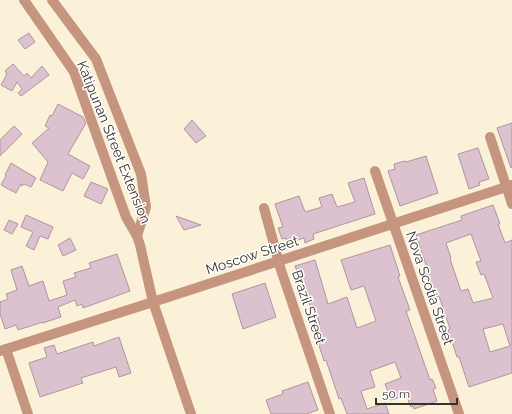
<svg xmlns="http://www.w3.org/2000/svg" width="512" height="414" viewBox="0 0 512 414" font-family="Raleway,sans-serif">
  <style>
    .building { fill: #dcc2ce; stroke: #af95a1; fill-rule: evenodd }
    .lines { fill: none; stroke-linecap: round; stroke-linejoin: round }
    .minor { stroke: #c5957f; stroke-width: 10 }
    .tertiary { stroke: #c5957f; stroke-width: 10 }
    .labels { text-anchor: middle; stroke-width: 3; stroke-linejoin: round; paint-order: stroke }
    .street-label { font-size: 14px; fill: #353228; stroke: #fff }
  </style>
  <rect width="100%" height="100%" fill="#faf1d8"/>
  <g class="building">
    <path d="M29 33 35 42 25 49 18 40Z"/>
    <path d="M13 64 24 76 27 73 31 78 42 66 49 75 21 96 18 93 22 89 17 82 12 91 1 85 7 74 5 71Z"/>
    <path d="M58 104 83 117 86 123 68 154 90 166 83 179 72 173 63 191 40 180 48 162 32 143 49 128 45 126 50 115 52 116Z"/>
    <path d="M192 120 206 136 196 143 184 129Z"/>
    <path d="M512 123V167L511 168 497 128Z"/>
    <path d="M14 126 22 134 0 156V140Z"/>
    <path d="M478 148 489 179 479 182 480 185 469 189 458 154Z"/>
    <path d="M426 156 438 193 400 206 388 171 395 169 394 164 405 161 406 162Z"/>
    <path d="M11 163 36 178 31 187 24 184 22 186 21 184 16 193 1 185 6 176 5 175Z"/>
    <path d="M364 178 375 214 313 234 314 239 305 243 304 238 294 241V240L287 242 286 238 282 239 278 228 283 227 275 204 299 196 305 212 322 207 319 198 332 194 337 207 355 202 348 183Z"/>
    <path d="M91 182 108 189 101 204 84 196Z"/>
    <path d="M493 205 500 224H498L505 243 512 240V373L469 387 459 357H457L448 330 450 329 439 296 434 297 425 269 427 268 416 235 462 220 461 216ZM471 234 481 261 476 262 481 275 484 274 493 298 473 303 468 289 461 291 450 259 451 258 446 243ZM503 324 510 346 490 352 483 329Z"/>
    <path d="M26 215 53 227 48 239 40 236 34 250 26 246 33 232 21 227Z"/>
    <path d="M176 216 201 225 184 230Z"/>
    <path d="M9 220 18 224 12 234 4 230Z"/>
    <path d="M70 238 76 250 63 256 58 245Z"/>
    <path d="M390 245 400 276 398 277 410 310 406 311 430 380 432 379 436 388 433 389 437 401 414 409 413 406 411 407 406 395 391 400 385 384 401 378 395 362 370 371 375 387 361 391 367 409 385 403 389 414H347L341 398 339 399 326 360 324 361 317 339H316L312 328 320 325 314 307 311 308 295 266 315 260 328 304 347 297 357 328 376 321 364 286 351 290 341 260Z"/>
    <path d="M117 254 130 291 83 308 82 304 77 306 75 300 58 307 61 317 43 323V322L18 330 16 325 5 329 0 314V302L8 299 6 294 17 290 11 270 22 266 29 286 43 281 49 301 67 295 63 281 76 277 74 273 91 268 89 263Z"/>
    <path d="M265 283 276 317 243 329 232 294Z"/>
    <path d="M119 337 131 373 119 377 116 367 81 378 83 383 40 397 29 363 47 357 44 348 54 345 57 354 93 342 94 346Z"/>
    <path d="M308 382 318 410 306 414H271L266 400 283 394 282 391Z"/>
  </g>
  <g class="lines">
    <g class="minor">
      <path d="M52 0 96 59 141 174 146 207 137 236"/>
      <path d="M490 137 512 204"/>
      <path d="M375 171 459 414"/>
      <path d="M264 208 281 270 330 414"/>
      <path d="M6 349 28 414"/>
      <path d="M0 351 153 302 140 245 137 236 126 217 74 72 24 0"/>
    </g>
    <path class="tertiary" d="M191 414 153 302 512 185"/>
  </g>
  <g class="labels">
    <g class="street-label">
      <text transform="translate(114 142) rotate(68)" y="5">Katipunan Street Extension</text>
      <text transform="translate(252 255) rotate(-18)" y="5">Moscow Street</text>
      <text transform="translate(430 288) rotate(71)" y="5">Nova Scotia Street</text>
      <text transform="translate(309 307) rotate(71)" y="5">Brazil Street</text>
    </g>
  </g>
  <path d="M376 398v6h81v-6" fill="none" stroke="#353228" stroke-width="2"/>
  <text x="382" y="398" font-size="12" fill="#353228" stroke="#ffffff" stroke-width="3" paint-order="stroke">50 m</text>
</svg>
